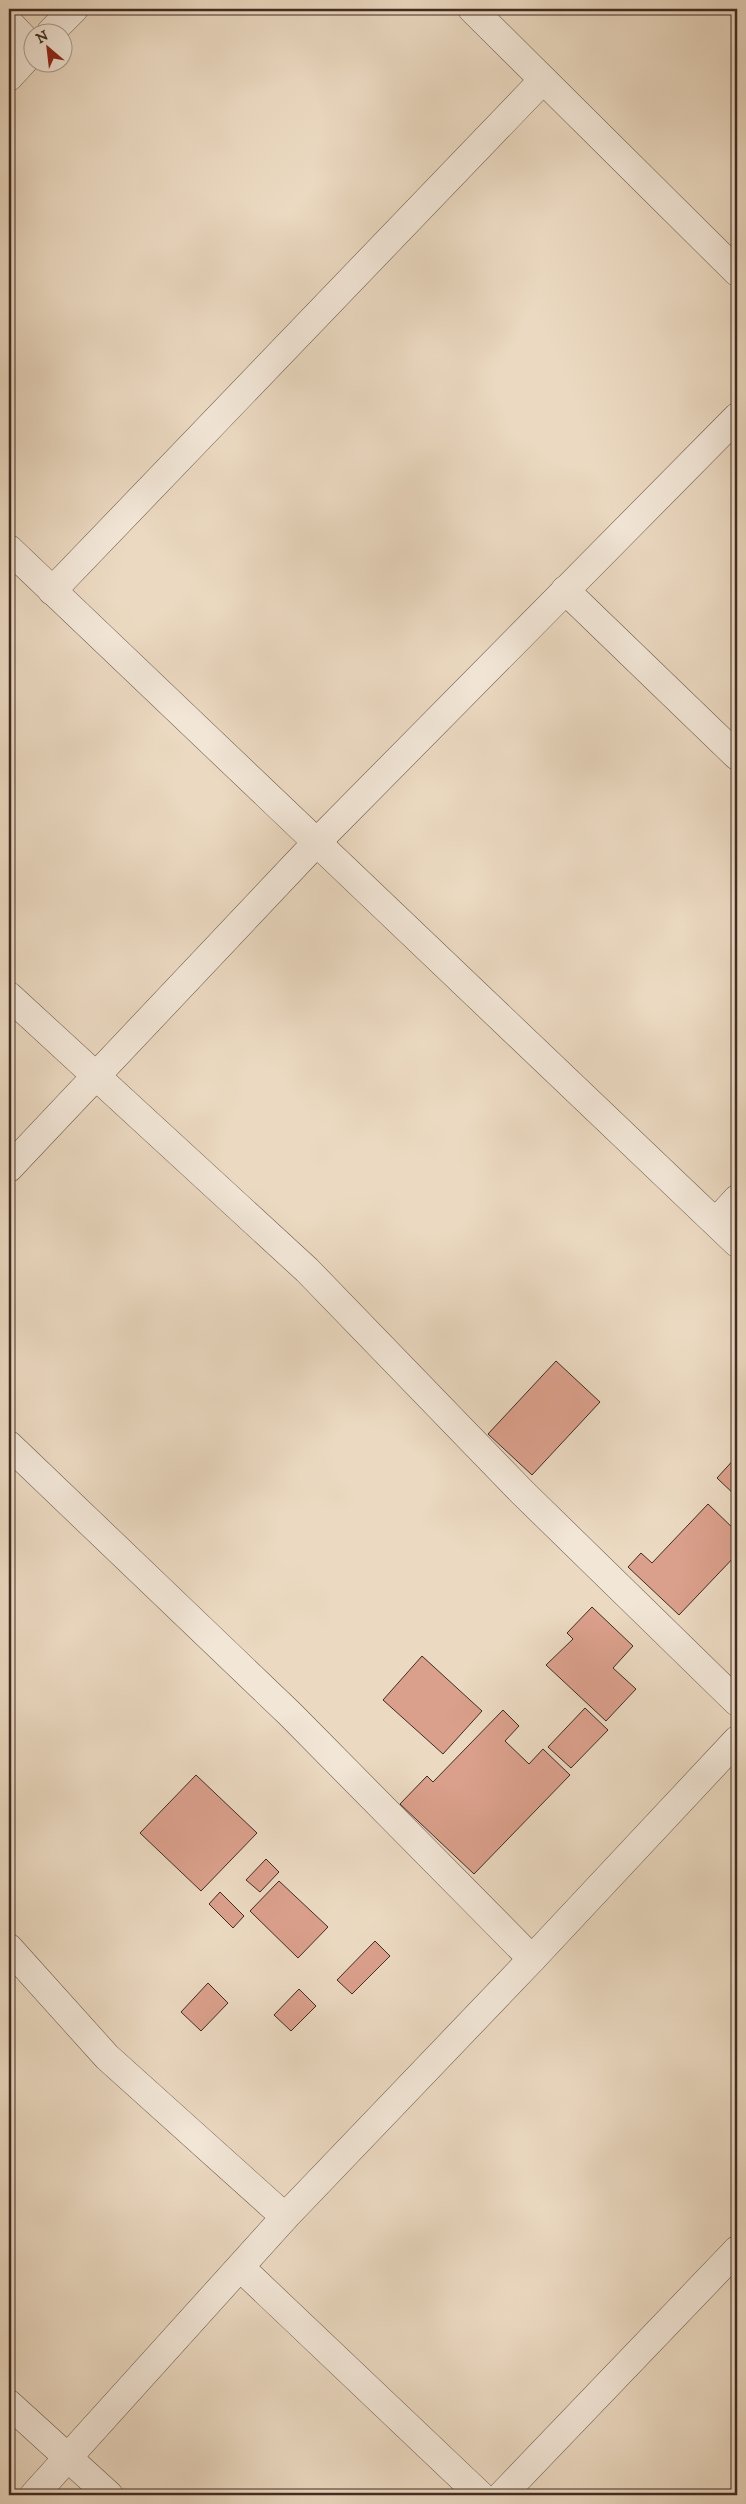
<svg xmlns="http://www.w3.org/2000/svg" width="746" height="2504" viewBox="0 0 746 2504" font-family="'IM FELL DW Pica',serif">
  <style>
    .building { fill: #dba08c; stroke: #402b23 }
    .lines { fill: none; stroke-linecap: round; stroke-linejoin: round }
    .minor-casing { stroke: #6b564a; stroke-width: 29 }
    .minor { stroke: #f2e6d7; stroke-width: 28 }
  </style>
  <rect width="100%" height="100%" fill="#ebd9c1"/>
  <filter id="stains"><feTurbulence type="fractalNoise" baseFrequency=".004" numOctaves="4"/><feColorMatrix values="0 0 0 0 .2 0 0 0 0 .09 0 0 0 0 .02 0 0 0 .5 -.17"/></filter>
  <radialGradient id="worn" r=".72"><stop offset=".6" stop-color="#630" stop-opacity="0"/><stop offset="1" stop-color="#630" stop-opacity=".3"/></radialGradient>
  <g class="building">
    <path d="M556 1361 600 1402 532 1475 488 1434Z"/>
    <path d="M737 1456V1497L717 1478Z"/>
    <path d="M708 1504 737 1532V1554L679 1615 628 1567 641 1553 652 1563Z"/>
    <path d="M592 1607 633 1646 613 1668 636 1689 606 1721 546 1665 573 1639 567 1633Z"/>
    <path d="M422 1656 482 1711 443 1754 383 1700Z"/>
    <path d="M585 1708 608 1730 571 1768 548 1747Z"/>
    <path d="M503 1710 519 1726 505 1741 529 1764 543 1749 570 1775 474 1874 400 1804 427 1776 433 1782Z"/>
    <path d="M196 1775 257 1833 201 1891 140 1833Z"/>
    <path d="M266 1859 279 1872 260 1892 246 1880Z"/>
    <path d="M279 1881 328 1927 298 1958 250 1911Z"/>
    <path d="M220 1892 244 1916 233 1928 209 1904Z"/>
    <path d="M375 1941 390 1956 352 1994 337 1980Z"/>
    <path d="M208 1983 228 2003 201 2031 181 2012Z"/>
    <path d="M299 1989 316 2006 291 2031 274 2015Z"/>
  </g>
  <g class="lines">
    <defs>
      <g id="minor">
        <path d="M472 9 737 272"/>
        <path d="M9 23 32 47"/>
        <path d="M51 32 74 9"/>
        <path d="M9 77 32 52"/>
        <path d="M9 549 737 1243"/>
        <path d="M565 590 737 756"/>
        <path d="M52 591 543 80"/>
        <path d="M9 996 307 1270 523 1493 737 1702"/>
        <path d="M9 1168 317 842 737 417"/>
        <path d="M716 1222 737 1199"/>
        <path d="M9 1445 290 1714 532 1959"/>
        <path d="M9 1948 107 2057 285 2217"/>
        <path d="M241 2268 480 2495"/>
        <path d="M9 2404 109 2495"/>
        <path d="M34 2495 285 2217 532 1959 737 1740"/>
        <path d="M502 2495 737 2250"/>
      </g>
    </defs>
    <use href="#minor" class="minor-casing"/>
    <use href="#minor" class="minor"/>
  </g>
  <rect width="746" height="2504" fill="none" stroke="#ebd9c1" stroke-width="30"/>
  <rect x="10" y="10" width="726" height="2484" fill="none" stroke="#402b23" stroke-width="2.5"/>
  <rect x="15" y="15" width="716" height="2474" fill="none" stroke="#402b23"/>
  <g transform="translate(48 48) rotate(332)"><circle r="24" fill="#f2e6d7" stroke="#ab9b8f"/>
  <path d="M0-4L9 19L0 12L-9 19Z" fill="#8f2418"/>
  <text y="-8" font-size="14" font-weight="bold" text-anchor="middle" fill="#402b23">N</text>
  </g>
  <rect width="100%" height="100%" filter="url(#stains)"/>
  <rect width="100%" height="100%" fill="url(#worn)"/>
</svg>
